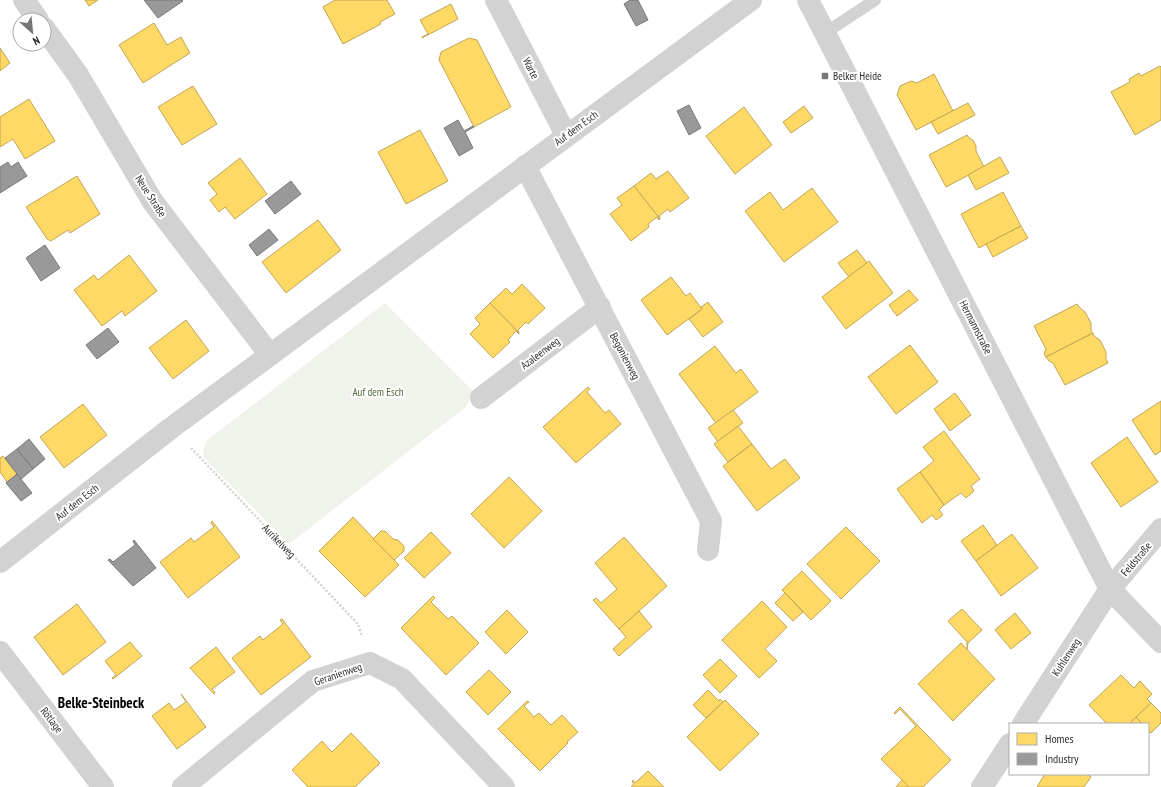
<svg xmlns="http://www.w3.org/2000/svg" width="1161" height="787" viewBox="0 0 1161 787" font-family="'PT Sans Narrow',sans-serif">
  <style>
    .green { fill: #f0f3eb }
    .homes { fill: #ffd966; stroke: #c0a555 }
    .industry { fill: #999; stroke: #797979 }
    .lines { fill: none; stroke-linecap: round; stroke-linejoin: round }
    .path { stroke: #d2d2d2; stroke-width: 2.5; stroke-dasharray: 2 2; stroke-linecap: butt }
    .service { stroke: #d2d2d2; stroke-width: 12 }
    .minor { stroke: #d2d2d2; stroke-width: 22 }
    .poi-dot { fill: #767676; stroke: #fff; stroke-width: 1.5 }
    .labels { text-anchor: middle; stroke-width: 4; stroke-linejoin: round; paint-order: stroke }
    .street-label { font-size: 11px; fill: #2d2d2d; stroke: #fff }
    .poi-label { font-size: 11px; fill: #2d2d2d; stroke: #fff; text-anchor: start }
    .park-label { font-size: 11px; fill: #51673c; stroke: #fff }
    .district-label { font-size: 15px; font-weight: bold; fill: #000; stroke: #fff }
  </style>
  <rect width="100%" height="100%" fill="#fff"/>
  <path class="green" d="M385 303 473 391 467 406 289 544 203 457 205 442Z"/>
  <g class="homes">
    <path d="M85 0H98L89 6Z"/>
    <path d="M335 0H387L395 14 380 22 381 24 343 44 323 7Z"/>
    <path d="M451 4 458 19 422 38V37L428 34 420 20Z"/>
    <path d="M154 23 167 45 181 37 190 53 143 83 119 45Z"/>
    <path d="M469 38 477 40 511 107 474 127 439 60 441 52Z"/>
    <path d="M0 48 10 63 0 71Z"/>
    <path d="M1160 66 1161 67V120L1135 135 1111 92 1130 82 1129 79 1139 73 1141 76Z"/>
    <path d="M934 74 953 111 916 130 897 95 900 86 911 81 917 83Z"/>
    <path d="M193 86 217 124 182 145 158 107Z"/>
    <path d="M29 99 55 141 25 159 13 139 0 147V117Z"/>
    <path d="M968 103 975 115 938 134 931 122Z"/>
    <path d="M804 106 813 118 791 133 783 122Z"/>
    <path d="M744 107 772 145 735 174 706 136Z"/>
    <path d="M420 130 448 181 406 204 378 152Z"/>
    <path d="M967 135 969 138 973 140 976 146V151L984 167 946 187 929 155Z"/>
    <path d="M1000 157 1009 173 976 190 968 175Z"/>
    <path d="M240 158 267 194 235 219 225 207 219 212 210 200 217 194 208 183Z"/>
    <path d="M668 171 689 198 670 212 668 209 659 216 660 218V219L634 186 651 173 656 179Z"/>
    <path d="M77 176 100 214 70 233 68 230 51 241 47 239 26 207Z"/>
    <path d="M634 186 660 219 659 220 657 217 648 224 649 227 631 241 610 214 622 205 617 198Z"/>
    <path d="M812 188 838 222 784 262 745 211 770 192 783 210Z"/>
    <path d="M1003 192 1021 226 979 248 961 214Z"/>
    <path d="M318 220 341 250 286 293 262 262Z"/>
    <path d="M1021 226 1028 238 993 257 986 244Z"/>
    <path d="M857 250 867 263 849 277 838 263Z"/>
    <path d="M129 255 157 291 125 316 122 311 102 326 74 290 94 275 98 280Z"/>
    <path d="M869 261 893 293 846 329 822 297Z"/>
    <path d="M671 277 686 296 690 293 702 309 667 335 641 300Z"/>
    <path d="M522 284 545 308 528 324 526 322 518 330 519 333 490 303 506 288 512 294Z"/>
    <path d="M909 290 918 300 897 316 889 305Z"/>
    <path d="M708 302 723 322 703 337 689 319 702 309 701 307Z"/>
    <path d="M490 303 519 333V334L516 331 508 340 510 342 493 358 470 334 480 324 475 318Z"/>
    <path d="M1077 304 1079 307 1085 312 1091 323V331L1093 333 1046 357 1044 354 1046 349 1034 326Z"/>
    <path d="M186 320 209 351 173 379 149 348Z"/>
    <path d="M1093 333 1094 336 1100 340 1106 352V359L1108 363 1065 385 1053 363 1049 361 1046 357Z"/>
    <path d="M910 345 938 382 896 414 868 377Z"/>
    <path d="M715 346 736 373 741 369 758 392 716 423 679 374Z"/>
    <path d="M588 387 590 389 587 392 605 413 609 410 621 424 576 463 543 427Z"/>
    <path d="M955 393 971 415 950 431 934 409Z"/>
    <path d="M1161 401V451L1155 455 1132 420Z"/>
    <path d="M83 404 107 435 64 468 40 437Z"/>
    <path d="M733 410 743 423 718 442 708 428Z"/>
    <path d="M738 426 752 444 728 462 714 444Z"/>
    <path d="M944 431 980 479 971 486 974 491 966 498 961 493 944 505 920 472 934 461 923 447Z"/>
    <path d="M1127 437 1158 482 1121 507 1091 463Z"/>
    <path d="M752 444 771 469 785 459 800 478 757 511 723 466Z"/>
    <path d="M3 456 17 474 7 482 0 472V458Z"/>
    <path d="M920 472 944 505 939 510 943 515 936 520 932 515 922 523 897 489Z"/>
    <path d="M509 477 542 511 504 548 471 514Z"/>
    <path d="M353 517 399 565 365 597 319 551Z"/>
    <path d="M212 521 240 557 188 598 160 562 191 538 194 542 214 527 211 523Z"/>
    <path d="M983 525 997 545 976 561 961 541Z"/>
    <path d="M846 527 880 561 841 599 807 564Z"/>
    <path d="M381 531H385L393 539 398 540 404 546V551L394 560 373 539Z"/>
    <path d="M431 532 451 553 424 578 404 558Z"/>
    <path d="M1012 534 1038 568 1001 596 976 561Z"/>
    <path d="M624 537 667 586 619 629 593 600 596 598 601 603 617 589 595 563Z"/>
    <path d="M802 571 831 601 811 620 782 590Z"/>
    <path d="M785 593 803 612 793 621 775 603Z"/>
    <path d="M433 596 435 598 431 602 448 619 452 616 479 643 446 675 401 628Z"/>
    <path d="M762 601 787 627 765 649 777 661 759 678 722 640Z"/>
    <path d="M77 604 106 642 63 675 34 637Z"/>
    <path d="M962 609 982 630 968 643 967 649V642L948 621Z"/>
    <path d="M507 610 528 632 506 654 485 632Z"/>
    <path d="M639 611 652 627 619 656 613 649 626 637 619 629Z"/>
    <path d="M1015 613 1031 633 1011 649 995 630Z"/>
    <path d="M282 619 311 657 261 695 232 658 260 636 263 640 283 624 280 620Z"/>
    <path d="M130 642 142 656 113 679 112 678 116 675 105 661Z"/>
    <path d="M961 643 995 679 953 721 918 684Z"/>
    <path d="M216 647 235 672 212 689 215 692 214 694 190 668Z"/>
    <path d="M720 659 737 676 720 693 703 675Z"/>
    <path d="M489 670 511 692 488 715 466 692Z"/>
    <path d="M1121 675 1134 688 1140 681 1152 694 1147 699 1151 703 1129 724H1107L1089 705Z"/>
    <path d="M708 690 719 701 720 699 723 702 706 718 693 705Z"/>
    <path d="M181 694 206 727 177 749 152 716 169 703 174 710 186 702Z"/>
    <path d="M725 700 759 734 720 771 687 737Z"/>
    <path d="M527 701 529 702 524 706 534 717 539 713 551 725 562 715 578 732 567 742 568 743 540 771 498 729Z"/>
    <path d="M1151 703 1161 713V723L1151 733 1148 730V724H1142L1136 717Z"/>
    <path d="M900 707 951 760 923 787H909L881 759 916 726 900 709 895 714 894 713Z"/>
    <path d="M1136 717 1142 724H1129Z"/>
    <path d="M351 733 380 763 355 787H308L292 770 322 741 332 752Z"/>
    <path d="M648 771 664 787H631L634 784 632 782 633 780 635 783Z"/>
    <path d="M1045 774H1087L1091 777 1084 787H1037Z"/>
    <path d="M902 780 909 787H896Z"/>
  </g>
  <g class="industry">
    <path d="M144 0H182L183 1 158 18Z"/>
    <path d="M630 0H638L648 20 636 26 624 4Z"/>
    <path d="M689 105 701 128 689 135 677 111Z"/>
    <path d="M458 120 464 131 473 126 474 127 465 132 473 148 459 156 444 128Z"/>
    <path d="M8 162 11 167 18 162 27 176 0 193V167Z"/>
    <path d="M291 181 301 194 275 214 265 201Z"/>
    <path d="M269 229 278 240 257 256 249 245Z"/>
    <path d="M45 245 60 268 41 281 26 258Z"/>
    <path d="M108 328 119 342 97 359 86 345Z"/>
    <path d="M29 439 45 459 33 469 17 449Z"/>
    <path d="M17 449 33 469 21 479 5 458Z"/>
    <path d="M17 474 32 493 21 501 6 483Z"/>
    <path d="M134 540 156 568 133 586 108 560 110 559 113 562 135 545 133 541Z"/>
  </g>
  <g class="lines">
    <path class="path" d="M191 448 358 624 362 637"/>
    <path class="service" d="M825 33 875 0"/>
    <g class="minor">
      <path d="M24 0 38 20"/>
      <path d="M496 0 566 135"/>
      <path d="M808 0 1110 589 1161 642"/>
      <path d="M44 28 78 75 153 202 270 355"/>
      <path d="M525 166 711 521 708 550"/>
      <path d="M481 398 600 307"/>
      <path d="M0 562 171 428 270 355 751 0"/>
      <path d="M0 652 103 787"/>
      <path d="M1023 724 1110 589 1161 529"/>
      <path d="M183 787 313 681 370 663 402 679 504 787"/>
      <path d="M982 787 1010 744"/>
    </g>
  </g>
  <rect class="poi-dot" x="821" y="72" width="8" height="8" rx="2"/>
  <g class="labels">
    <g class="street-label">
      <text transform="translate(531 68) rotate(63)" y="4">Warte</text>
      <text transform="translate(576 128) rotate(-36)" y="4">Auf dem Esch</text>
      <text transform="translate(151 196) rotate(57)" y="4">Neue Straße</text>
      <text transform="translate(976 327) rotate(63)" y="4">Hermannstraße</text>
      <text transform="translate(540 353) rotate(-37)" y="4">Azaleenweg</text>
      <text transform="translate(625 356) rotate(62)" y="4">Begonienweg</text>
      <text transform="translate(77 502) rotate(-38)" y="4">Auf dem Esch</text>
      <text transform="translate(279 541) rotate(46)" y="4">Aurikelweg</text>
      <text transform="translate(1136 559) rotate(-50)" y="4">Feldstraße</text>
      <text transform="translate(1066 657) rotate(-57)" y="4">Kuhlenweg</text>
      <text transform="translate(338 674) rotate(-19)" y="4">Geranienweg</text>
      <text transform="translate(52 720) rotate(53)" y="4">Rötlage</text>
    </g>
    <g class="poi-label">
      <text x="833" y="80">Belker Heide</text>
    </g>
    <g class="park-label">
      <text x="378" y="396">Auf dem Esch</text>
    </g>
    <g class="district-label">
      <text x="101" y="708">Belke-Steinbeck</text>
    </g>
  </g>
  <rect x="1009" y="723" width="140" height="52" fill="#ffffff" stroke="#ababab"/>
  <rect x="1017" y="733" width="20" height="12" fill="#ffd966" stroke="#ababab"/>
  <text x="1045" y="743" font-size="12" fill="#2d2d2d">Homes</text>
  <rect x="1017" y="753" width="20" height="12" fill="#999999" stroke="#ababab"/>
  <text x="1045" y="763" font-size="12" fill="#2d2d2d">Industry</text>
  <g transform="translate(32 32) rotate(153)"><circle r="19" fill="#ffffff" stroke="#ababab"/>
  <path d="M0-3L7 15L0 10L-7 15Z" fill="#767676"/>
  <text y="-6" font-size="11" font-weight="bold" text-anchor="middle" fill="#2d2d2d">N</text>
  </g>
</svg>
